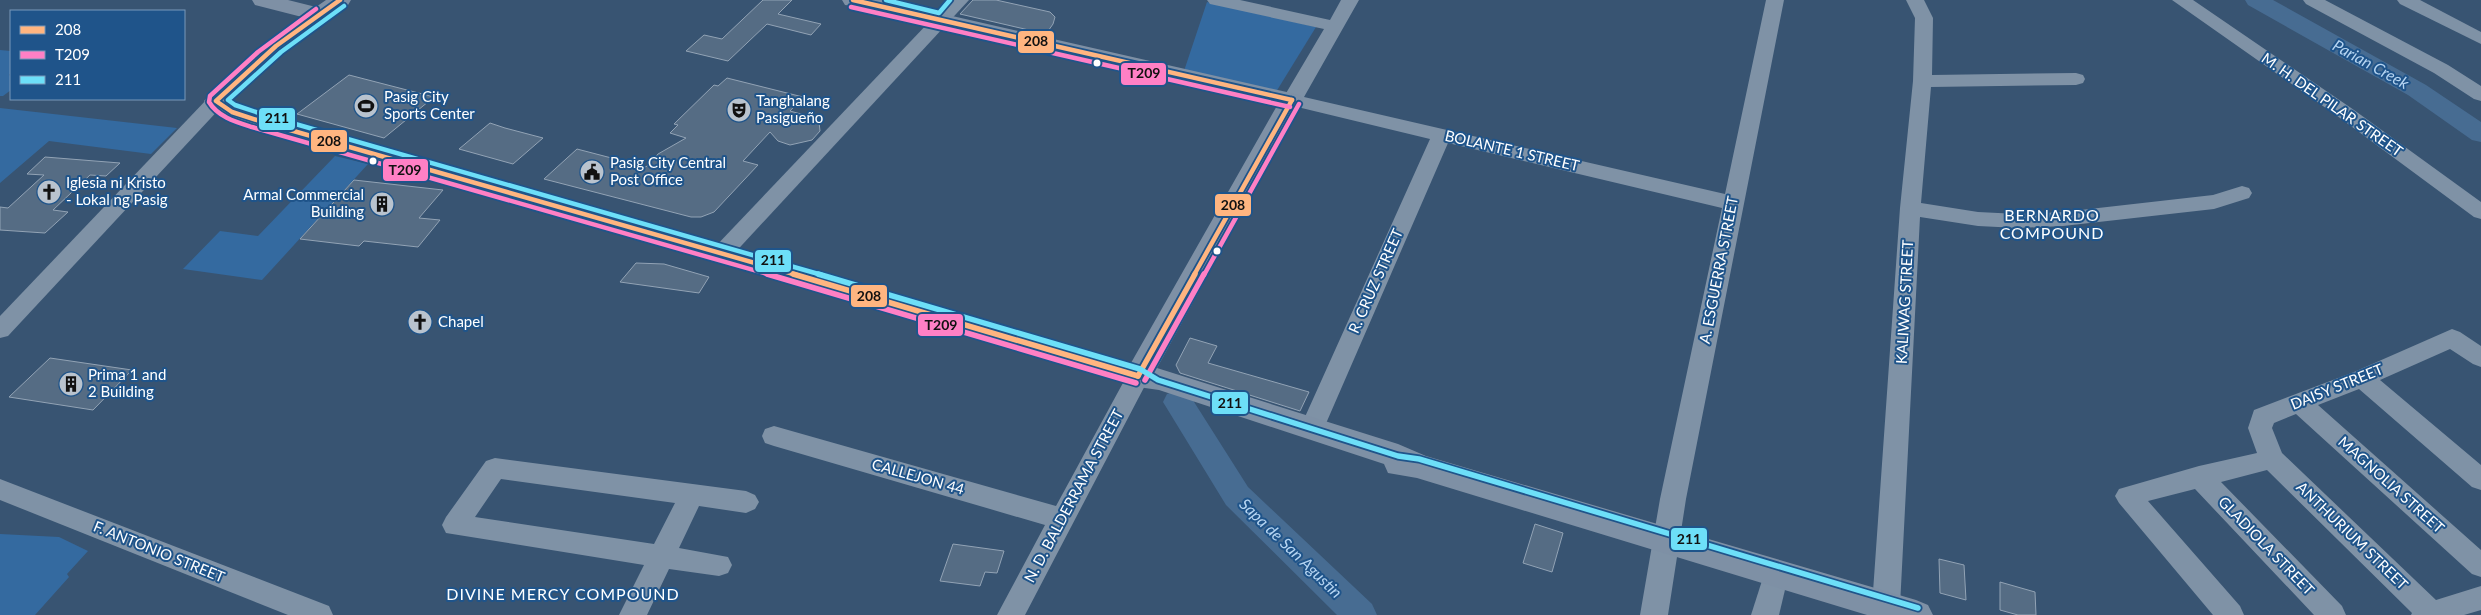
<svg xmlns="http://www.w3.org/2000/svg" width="2481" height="615" viewBox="0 0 2481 615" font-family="Lato,sans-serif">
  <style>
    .green { fill: #346aa0 }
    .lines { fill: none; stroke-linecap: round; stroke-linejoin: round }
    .river { fill: #476c92; fill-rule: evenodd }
    .building { fill: #556c84; stroke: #92a3b5 }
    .minor { fill: #7f92a6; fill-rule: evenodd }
    .major { fill: #7e90a5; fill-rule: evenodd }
    .bus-1-far1-casing { stroke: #1f548a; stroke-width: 8 }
    .bus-1-casing { stroke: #1f548a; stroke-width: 9 }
    .bus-2-far1-casing { stroke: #1f548a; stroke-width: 8 }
    .bus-2-casing { stroke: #1f548a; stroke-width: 9 }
    .bus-3-far1-casing { stroke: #1f548a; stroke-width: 8 }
    .bus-3-casing { stroke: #1f548a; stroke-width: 9 }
    .bus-1-far1 { stroke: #ffb580; stroke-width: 4.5 }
    .bus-1 { stroke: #ffb580; stroke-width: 5.5 }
    .bus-2-far1 { stroke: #ff80c5; stroke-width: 4.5 }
    .bus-2 { stroke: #ff80c5; stroke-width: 5.5 }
    .bus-3-far1 { stroke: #6ddff8; stroke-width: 4.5 }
    .bus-3 { stroke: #6ddff8; stroke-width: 5.5 }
    .bus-dot { fill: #fff; stroke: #1f548a; stroke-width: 2 }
    .labels { text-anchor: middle; stroke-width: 4; stroke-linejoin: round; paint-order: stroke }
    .poi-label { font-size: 15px; fill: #fff; stroke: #1f548a; text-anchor: start }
    .street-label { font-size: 15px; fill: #fff; stroke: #1f548a }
    .water-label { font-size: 16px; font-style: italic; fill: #b6d5f2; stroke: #1f548a }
    .neighbourhood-label { font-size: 16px; letter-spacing: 1px; fill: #fff; stroke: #1f548a }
    .line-badge { stroke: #1f548a; stroke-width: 2 }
    .pale-badge-label { font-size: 14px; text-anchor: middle; font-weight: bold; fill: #111 }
  </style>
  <rect width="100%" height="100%" fill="#385472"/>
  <g class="green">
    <path d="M1207 2 1316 27 1276 92 1184 71Z"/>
    <path d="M0 50 11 51V73L9 75 11 76V90L3 96H0Z"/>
    <path d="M0 108 177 128 151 154 49 141 0 183Z"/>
    <path d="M335 156 368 164 262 280 183 269 220 231 258 236Z"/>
    <path d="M0 534 59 537 88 551 67 574 69 577 35 615H0Z"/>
  </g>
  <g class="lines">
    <g class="river">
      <path d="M2245 0H2273L2426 85 2481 122V142L2472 140 2408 95 2248 5Z"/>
      <path d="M1178 390 1189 394 1248 487 1372 604 1377 615H1337L1226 505 1163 402 1167 394Z"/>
    </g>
  </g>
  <g class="building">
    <path d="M763 0H792L778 14 821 24 811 35 767 24 728 61 686 51 704 35 722 39Z"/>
    <path d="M973 0H996L1050 12 1055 17 1053 24 1046 34 960 14Z"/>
    <path d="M349 75 434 97 384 138 297 114Z"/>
    <path d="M727 78 803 97 790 111 815 118 819 122 820 131 812 140 790 145 778 141 770 132 743 161 758 165 714 212 701 217H691L544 179 577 149 646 167 658 154 686 138 670 133 678 125 674 124 714 85 718 86Z"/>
    <path d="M490 123 505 128 543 138 513 164 459 149Z"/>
    <path d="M45 157 120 163 106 176 90 175 53 210 68 212 45 233 0 230V207L8 208 44 175 27 174Z"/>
    <path d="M354 180 443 190 419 218 440 220 418 247 364 241 359 246 300 239Z"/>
    <path d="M636 263 664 264 709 277 699 293 620 282Z"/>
    <path d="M1190 338 1217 346 1208 363 1309 392 1300 411 1180 373 1176 365Z"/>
    <path d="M50 358 132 370 93 410 9 397Z"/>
    <path d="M1535 524 1563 533 1552 572 1523 563Z"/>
    <path d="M953 544 1004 551 997 573 985 572 980 586 940 581Z"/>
    <path d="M1939 559 1964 565 1966 600 1940 593Z"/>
    <path d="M2000 582 2035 592 2036 615H2018L2000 610Z"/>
  </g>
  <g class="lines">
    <g class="minor">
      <path d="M950 0H969L730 258 722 261 714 258 711 253 714 248Z"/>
      <path d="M1207 0H1240L1330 20 1341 0H1359L1304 97 1725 194 1766 0H1784L1686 499 1668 615H1640L1660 499 1722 208 1448 143 1324 428 1321 435 1312 438 1303 435 1300 428 1430 139 1285 104 1282 100 1324 29 1210 4Z"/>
      <path d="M1906 0H1924L1933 18 1932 75 2076 73 2083 75 2085 79 2083 83 2076 85 1931 87 1921 203 1978 212 2018 214 2063 212 2213 195 2242 186 2249 188 2252 193 2249 198 2214 209 2063 226 2018 228 1978 226 1920 217 1900 606 1896 614 1878 615 1872 606 1900 208 1913 81 1915 18Z"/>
      <path d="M2172 0H2193L2354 110 2481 202V219L2474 217 2340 118Z"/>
      <path d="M2303 0H2325L2448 65 2481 86V101L2474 99 2434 73 2306 4Z"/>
      <path d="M2397 0H2420L2481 32V44L2400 4Z"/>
      <path d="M216 95 223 97 226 101 223 105 8 336 0 338V316L209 97Z"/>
      <path d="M2452 329 2460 332 2481 346V367L2473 364 2450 349 2380 380 2481 465V490L2472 487 2359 389 2318 405 2481 550V577L2472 574 2296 414 2274 423 2272 428 2282 453 2436 600 2481 586V610L2464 615H2411L2412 613 2267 470 2221 482 2342 606 2346 615H2314L2195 489 2148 501 2240 606 2244 615H2213L2119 503 2115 496 2119 489 2199 466 2257 453 2248 428 2254 410 2354 372Z"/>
      <path d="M1138 367 1146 370 1150 376 1025 615H997L1045 525 774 446 765 443 762 436 765 429 774 426 1056 506 1130 370Z"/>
      <path d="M495 458 746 491 755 495 759 502 755 509 746 513 699 506 679 548 728 557 732 565 728 573 719 576 669 569 647 615H619L644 565 446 533 442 525 446 517 486 461ZM501 479 675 503 654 544 475 517Z"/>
      <path d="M0 479 329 606 333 615H288L0 500Z"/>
      <path d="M1776 561 1785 565 1789 573 1779 615H1751L1767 565Z"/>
    </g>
    <path class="major" d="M252 0H288L316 7 326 0H351L348 5 284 51 231 100 240 107 1131 363 1278 104 853 6 845 5 842 0H882L1300 95 1304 100 1157 368 1398 444 1426 456 1916 600 1928 605 1933 615H1867L1417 478 1388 473 1384 464 1159 390 1138 387 715 260 224 117 208 106 204 101 208 96 268 41 302 17 255 5Z"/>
    <defs>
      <g id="bus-1-far1">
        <path d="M340 0 276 46 216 101 232 112 269 124 797 275"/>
        <path d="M853 0 1292 100"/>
        <path d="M1194 275 1292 100"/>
      </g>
      <g id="bus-1">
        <path d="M793 274 1138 376"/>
        <path d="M1138 376 1195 274"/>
      </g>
      <g id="bus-2-far1">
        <path d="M851 7 1290 107"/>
        <path d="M316 9 258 52 210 96 209 102C218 117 236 122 252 127L771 275"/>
        <path d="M1204 275 1299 104"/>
      </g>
      <g id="bus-2">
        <path d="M767 274 1136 383"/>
        <path d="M1145 380 1204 274"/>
      </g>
      <g id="bus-3-far1">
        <path d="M886 0 939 13 950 0"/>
        <path d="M344 6 281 52 228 100 235 105 271 117 822 275"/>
      </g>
      <path id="bus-3" d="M818 274 1140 369 1158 380 1398 456 1419 459 1918 608"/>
    </defs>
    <use href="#bus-1-far1" class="bus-1-far1-casing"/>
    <use href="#bus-1" class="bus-1-casing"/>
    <use href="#bus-2-far1" class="bus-2-far1-casing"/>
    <use href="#bus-2" class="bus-2-casing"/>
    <use href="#bus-3-far1" class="bus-3-far1-casing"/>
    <use href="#bus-3" class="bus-3-casing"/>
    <use href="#bus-1-far1" class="bus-1-far1"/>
    <use href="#bus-1" class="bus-1"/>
    <use href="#bus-2-far1" class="bus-2-far1"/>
    <use href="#bus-2" class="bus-2"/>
    <use href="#bus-3-far1" class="bus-3-far1"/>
    <use href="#bus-3" class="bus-3"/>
  </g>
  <defs>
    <symbol id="stadium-disc" viewBox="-11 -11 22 22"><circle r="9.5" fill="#b9c3ce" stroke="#1f548a"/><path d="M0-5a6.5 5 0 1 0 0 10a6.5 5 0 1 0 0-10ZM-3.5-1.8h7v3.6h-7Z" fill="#111"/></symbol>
    <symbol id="theatre-disc" viewBox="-11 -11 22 22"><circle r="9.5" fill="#b9c3ce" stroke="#1f548a"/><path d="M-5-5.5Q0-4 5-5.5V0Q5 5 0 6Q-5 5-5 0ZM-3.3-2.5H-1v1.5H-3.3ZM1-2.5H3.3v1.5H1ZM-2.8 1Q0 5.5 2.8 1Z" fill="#111"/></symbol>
    <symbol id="civic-disc" viewBox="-11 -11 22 22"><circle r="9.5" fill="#b9c3ce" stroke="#1f548a"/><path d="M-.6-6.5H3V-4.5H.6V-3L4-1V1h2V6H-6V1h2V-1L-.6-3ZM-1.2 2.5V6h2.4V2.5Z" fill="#111"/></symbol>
    <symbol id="church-disc" viewBox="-11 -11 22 22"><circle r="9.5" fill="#b9c3ce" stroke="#1f548a"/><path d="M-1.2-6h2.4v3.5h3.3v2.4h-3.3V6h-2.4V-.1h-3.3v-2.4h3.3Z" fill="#111"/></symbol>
    <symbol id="building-disc" viewBox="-11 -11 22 22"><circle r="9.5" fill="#b9c3ce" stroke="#1f548a"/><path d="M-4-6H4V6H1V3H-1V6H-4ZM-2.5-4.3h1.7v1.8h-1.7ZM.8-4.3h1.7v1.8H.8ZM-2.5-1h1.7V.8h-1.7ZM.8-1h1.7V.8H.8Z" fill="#111"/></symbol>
  </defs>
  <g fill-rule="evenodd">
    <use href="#stadium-disc" x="352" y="92" width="28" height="28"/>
    <use href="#theatre-disc" x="725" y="96" width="28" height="28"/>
    <use href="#civic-disc" x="578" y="158" width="28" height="28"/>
    <use href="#church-disc" x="35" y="178" width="28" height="28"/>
    <use href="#building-disc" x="368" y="190" width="28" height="28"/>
    <use href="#church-disc" x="406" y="308" width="28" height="28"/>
    <use href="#building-disc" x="57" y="370" width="28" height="28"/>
  </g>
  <g class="bus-dot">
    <circle cx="1097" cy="63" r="4.5"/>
    <circle cx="373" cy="161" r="4.5"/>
    <circle cx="1217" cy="251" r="4.5"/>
  </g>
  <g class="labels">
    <g class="poi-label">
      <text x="384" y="102">Pasig City<tspan x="384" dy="17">Sports Center</tspan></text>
      <text x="756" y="106">Tanghalang<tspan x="756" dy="17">Pasigueño</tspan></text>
      <text x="610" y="168">Pasig City Central<tspan x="610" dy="17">Post Office</tspan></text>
      <text x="66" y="188">Iglesia ni Kristo<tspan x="66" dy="17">- Lokal ng Pasig</tspan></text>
      <text x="364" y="200" text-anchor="end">Armal Commercial<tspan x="364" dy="17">Building</tspan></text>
      <text x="438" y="327">Chapel</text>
      <text x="88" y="380">Prima 1 and<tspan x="88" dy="17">2 Building</tspan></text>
    </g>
    <g class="street-label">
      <text transform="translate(2332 105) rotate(35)" y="5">M. H. DEL PILAR STREET</text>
      <text transform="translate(1512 151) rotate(13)" y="5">BOLANTE 1 STREET</text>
      <text transform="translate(1719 270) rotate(-79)" y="5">A. ESGUERRA STREET</text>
      <text transform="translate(1376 281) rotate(-66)" y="5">R. CRUZ STREET</text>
      <text transform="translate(1905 302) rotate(-87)" y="5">KALIWAG STREET</text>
      <text transform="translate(2337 387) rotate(-22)" y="5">DAISY STREET</text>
      <text transform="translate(918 477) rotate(16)" y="5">CALLEJON 44</text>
      <text transform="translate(2391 485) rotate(42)" y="5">MAGNOLIA STREET</text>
      <text transform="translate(1074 496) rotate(-62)" y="5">N. D. BALDERRAMA STREET</text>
      <text transform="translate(2352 536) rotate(44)" y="5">ANTHURIUM STREET</text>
      <text transform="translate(2266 546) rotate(46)" y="5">GLADIOLA STREET</text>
      <text transform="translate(159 552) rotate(22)" y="5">F. ANTONIO STREET</text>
    </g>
    <g class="water-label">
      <text transform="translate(2371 64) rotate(29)" y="6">Parian Creek</text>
      <text transform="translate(1291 548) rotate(44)" y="6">Sapa de San Agustin</text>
    </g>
    <g class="neighbourhood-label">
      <text x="2052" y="221">BERNARDO<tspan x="2052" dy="18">COMPOUND</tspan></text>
      <text x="563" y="600">DIVINE MERCY COMPOUND</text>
    </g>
  </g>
  <g class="line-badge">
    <rect x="1017" y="30" width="38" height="24" rx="5" fill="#ffb580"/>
    <rect x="1120" y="62" width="47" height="24" rx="5" fill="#ff80c5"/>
    <rect x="258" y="107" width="38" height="24" rx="5" fill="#6ddff8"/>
    <rect x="310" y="129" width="38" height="24" rx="5" fill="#ffb580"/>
    <rect x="382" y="158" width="47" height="24" rx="5" fill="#ff80c5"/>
    <rect x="1214" y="193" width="38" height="24" rx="5" fill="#ffb580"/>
    <rect x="754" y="249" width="38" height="24" rx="5" fill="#6ddff8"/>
    <rect x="850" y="284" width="38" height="24" rx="5" fill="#ffb580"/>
    <rect x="917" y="313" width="47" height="24" rx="5" fill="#ff80c5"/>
    <rect x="1211" y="391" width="38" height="24" rx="5" fill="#6ddff8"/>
    <rect x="1670" y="527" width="38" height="24" rx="5" fill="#6ddff8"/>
  </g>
  <g class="pale-badge-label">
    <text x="1036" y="46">208</text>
    <text x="1144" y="78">T209</text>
    <text x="277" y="123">211</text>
    <text x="329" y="146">208</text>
    <text x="405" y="175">T209</text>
    <text x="1233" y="210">208</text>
    <text x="773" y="265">211</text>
    <text x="869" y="301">208</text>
    <text x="941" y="330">T209</text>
    <text x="1230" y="408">211</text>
    <text x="1689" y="544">211</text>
  </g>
  <rect x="10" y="10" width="175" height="90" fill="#1f548a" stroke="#7998b9"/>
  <rect x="20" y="26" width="25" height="8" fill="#ffb580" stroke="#7998b9"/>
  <text x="55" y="35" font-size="15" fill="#ffffff">208</text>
  <rect x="20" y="51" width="25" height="8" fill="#ff80c5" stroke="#7998b9"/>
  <text x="55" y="60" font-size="15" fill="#ffffff">T209</text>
  <rect x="20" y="76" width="25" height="8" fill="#6ddff8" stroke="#7998b9"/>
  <text x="55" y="85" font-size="15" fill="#ffffff">211</text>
</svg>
